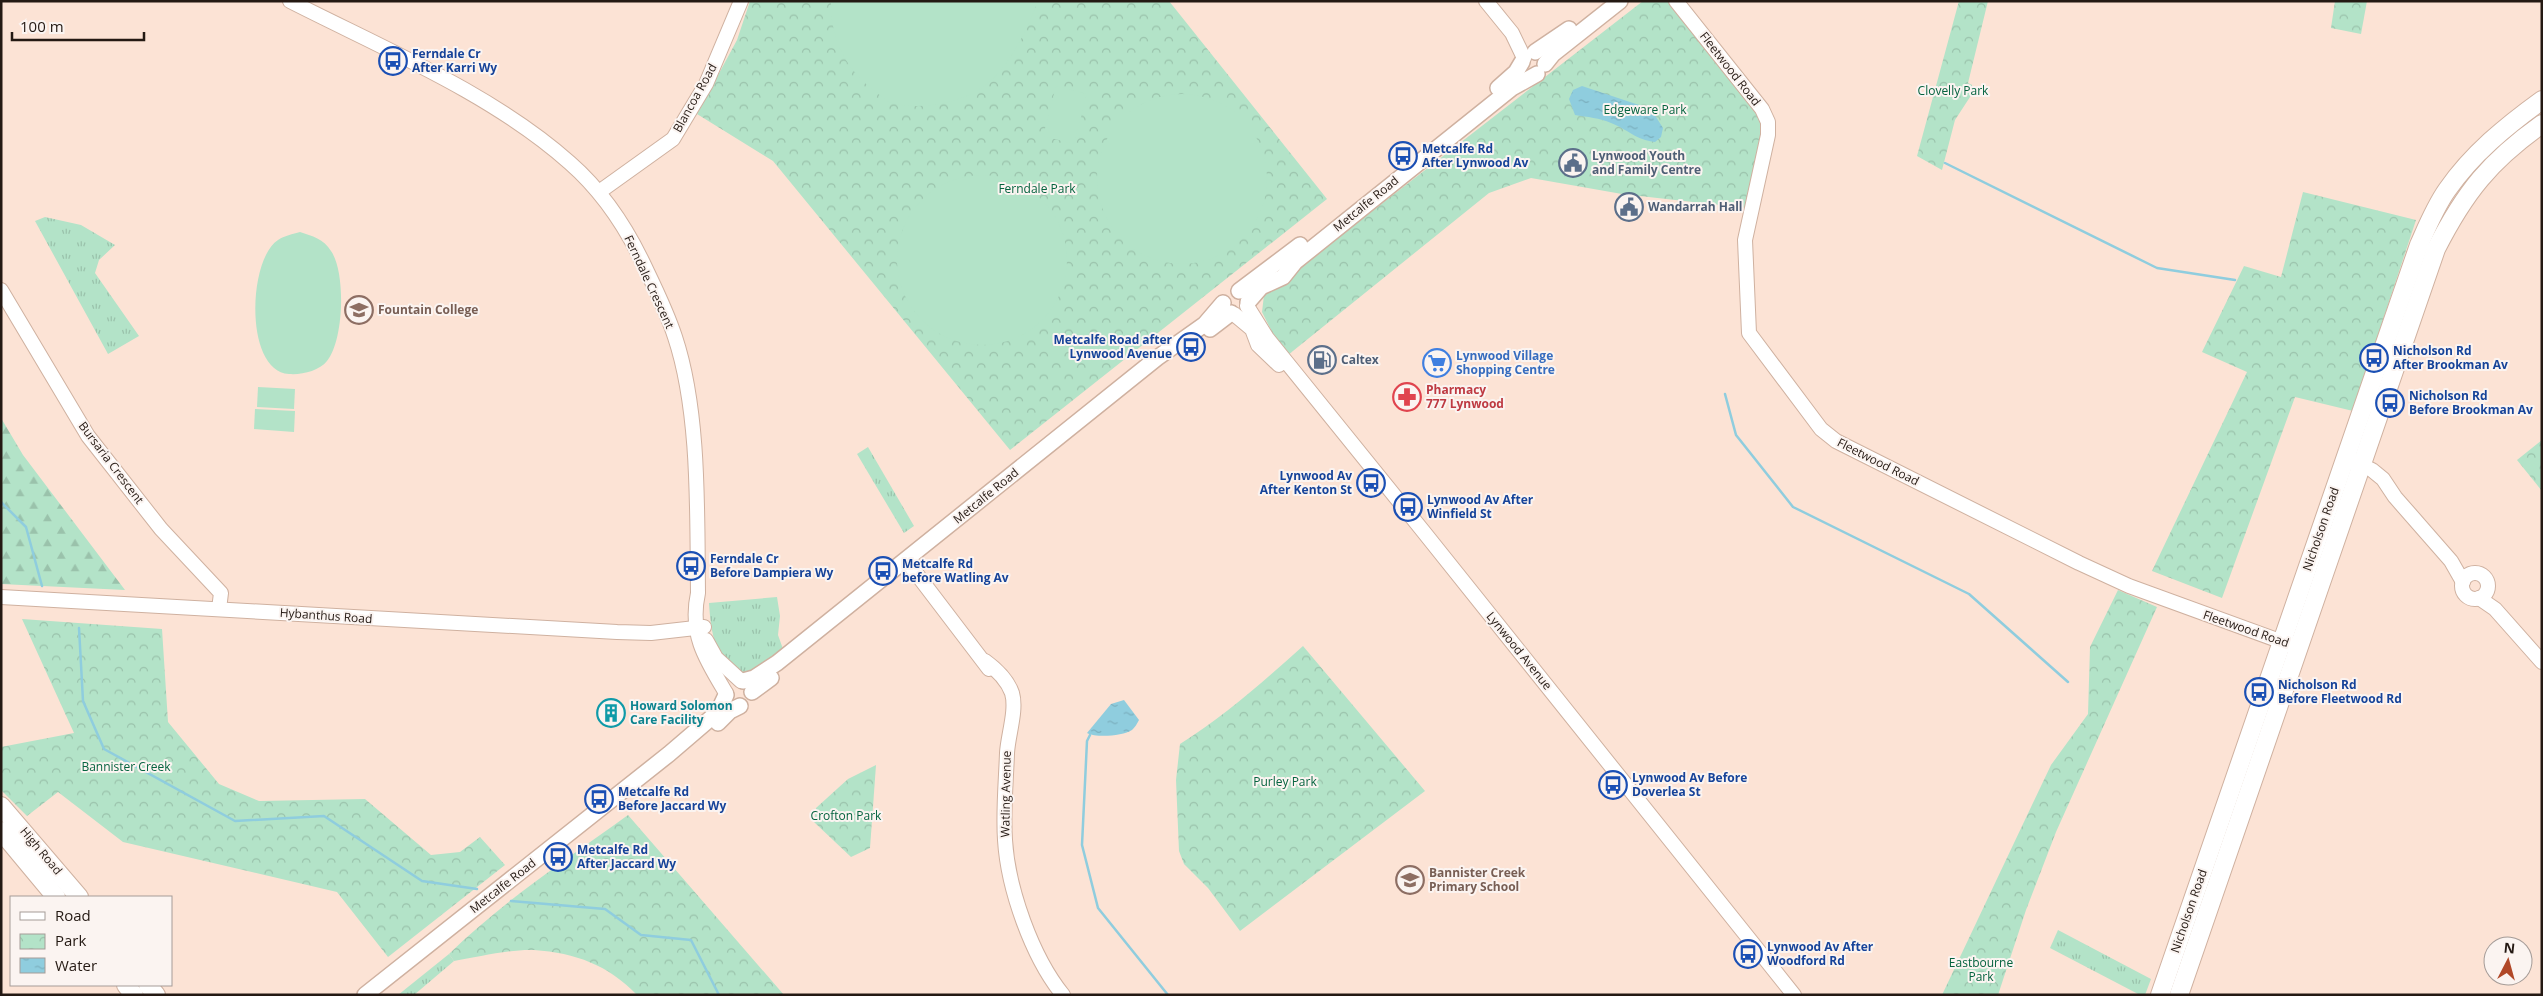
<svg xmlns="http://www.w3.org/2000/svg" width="2543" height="996" viewBox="0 0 2543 996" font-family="'Open Sans',sans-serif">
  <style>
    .grass { fill: url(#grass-tufts) }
    .forest { fill: url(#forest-firs) }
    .park { fill: url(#park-crowns) }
    .pitch { fill: #b3e3c8 }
    .water { fill: url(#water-ripples) }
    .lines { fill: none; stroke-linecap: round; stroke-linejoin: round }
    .stream { stroke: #8fcdde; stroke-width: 2.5 }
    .tertiary-casing { stroke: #cfb1a0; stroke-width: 16 }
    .secondary-casing { stroke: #cfb1a0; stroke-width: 18 }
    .primary-casing { stroke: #cfb1a0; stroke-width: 20 }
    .tertiary { stroke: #fff; stroke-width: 14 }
    .secondary { stroke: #fff; stroke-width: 15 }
    .primary { stroke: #fff; stroke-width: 18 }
    .labels { text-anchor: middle; stroke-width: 4; stroke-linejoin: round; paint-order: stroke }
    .transit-label { font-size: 12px; font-weight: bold; fill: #164399; stroke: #fbf4f1; text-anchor: start }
    .street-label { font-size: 12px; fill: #241913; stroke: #fbf4f1 }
    .park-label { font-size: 12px; fill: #05633f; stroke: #fbf4f1 }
    .service-label { font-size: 12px; font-weight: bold; fill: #4e5e75; stroke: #fbf4f1; text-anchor: start }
    .education-label { font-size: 12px; font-weight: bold; fill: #785e54; stroke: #fbf4f1; text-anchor: start }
    .shop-label { font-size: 12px; font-weight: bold; fill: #366cbe; stroke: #fbf4f1; text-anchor: start }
    .health-label { font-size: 12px; font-weight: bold; fill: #be3a42; stroke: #fbf4f1; text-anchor: start }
    .culture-label { font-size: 12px; font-weight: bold; fill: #0d838f; stroke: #fbf4f1; text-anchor: start }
  </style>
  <defs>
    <pattern id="grass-tufts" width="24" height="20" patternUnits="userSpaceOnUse" patternTransform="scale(1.25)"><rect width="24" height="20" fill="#b3e3c8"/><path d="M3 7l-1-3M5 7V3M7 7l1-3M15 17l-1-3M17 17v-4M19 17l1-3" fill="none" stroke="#9ac2ab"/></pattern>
    <pattern id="forest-firs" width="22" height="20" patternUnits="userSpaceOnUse" patternTransform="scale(1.25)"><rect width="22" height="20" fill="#b3e3c8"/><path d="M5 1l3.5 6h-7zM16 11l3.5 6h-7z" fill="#9ac2ab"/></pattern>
    <pattern id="park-crowns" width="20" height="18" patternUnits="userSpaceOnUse" patternTransform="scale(1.25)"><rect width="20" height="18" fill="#b3e3c8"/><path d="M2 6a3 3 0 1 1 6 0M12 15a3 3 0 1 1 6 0" fill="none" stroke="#9ac2ab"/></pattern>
    <pattern id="water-ripples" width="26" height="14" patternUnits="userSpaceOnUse" patternTransform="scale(1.25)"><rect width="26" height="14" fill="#8fcdde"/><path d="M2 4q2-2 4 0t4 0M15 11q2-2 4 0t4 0" fill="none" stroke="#7bafbe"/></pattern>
  </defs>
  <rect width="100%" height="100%" fill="#fce3d5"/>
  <g class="grass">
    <path d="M45 217 81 225 115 245 99 260 95 273 139 336 108 354 35 221Z"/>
    <path d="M868 447 914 526 904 533 857 454Z"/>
    <path d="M777 597 780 616 778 635 783 649 759 669 744 675C714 658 711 634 709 603Z"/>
    <path d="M2058 930 2151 979 2145 995H2140L2050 948Z"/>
    <path d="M449 954 454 961 414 995H398Z"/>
  </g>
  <path class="forest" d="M1 418 23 455 125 590 1 584Z"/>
  <g class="park">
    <path d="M750 1H1169L1327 199 1010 450 773 161 697 114 737 40Z"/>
    <path d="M1643 1H1668L1755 109 1763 124 1762 136 1746 208 1622 194 1531 178 1489 193 1288 355 1275 338 1262 312 1264 295Z"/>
    <path d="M1959 1H1988L1968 83 1972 85 1970 97 1955 120 1942 170 1917 156Z"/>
    <path d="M2335 1H2367L2361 34 2331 28Z"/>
    <path d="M2303 192 2416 220 2353 411 2295 397 2222 598 2152 571 2247 372 2202 352 2244 266 2281 277Z"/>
    <path d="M2542 440V491L2517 460Z"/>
    <path d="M2118 590 2157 607 2056 832 2026 910 1998 995H1942L2051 765 2088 714 2090 647Z"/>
    <path d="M22 619 162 629 168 722 219 784 259 801 365 799 431 855 460 852 480 837 505 865 388 957 337 892 123 842 58 792 27 816 1 790V747L74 733Z"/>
    <path d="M1303 646 1425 791 1240 931 1208 888 1184 864 1179 851 1176 780 1180 744C1225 716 1264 681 1303 646Z"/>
    <path d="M876 765 870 848 851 857 814 822 816 808 848 779Z"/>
    <path d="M628 815 784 995H637C608 965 576 953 534 950 510 949 478 957 454 961L449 954C503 901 566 860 628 815Z"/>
  </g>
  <g class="pitch">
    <path d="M831 1H1038C1025 34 1008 72 977 91 954 104 917 110 892 103 886 101 881 96 876 92 846 70 830 39 831 1Z"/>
    <path d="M1056 86 1087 94 1074 144 1043 136Z"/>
    <circle cx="1182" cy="179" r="85"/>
    <circle cx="982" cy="260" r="85"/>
    <path d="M300 232C312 236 324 239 331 251 346 272 344 341 327 361 319 371 302 375 289 374 244 371 248 259 278 240 284 236 293 234 300 232Z"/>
    <path d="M258 387 295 389 294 409 257 407Z"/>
    <path d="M255 409 295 411 294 432 254 429Z"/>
  </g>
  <g class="water">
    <path d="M1582 86 1651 109 1663 128 1661 137 1655 142C1636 140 1627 129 1611 123 1600 118 1587 117 1575 115L1569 99 1573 90Z"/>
    <path d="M1124 700 1139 720C1137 724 1135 727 1132 730 1123 736 1096 738 1087 733L1111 704Z"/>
  </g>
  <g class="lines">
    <g class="stream">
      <path d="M1945 163 2157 268 2235 280"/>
      <path d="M1725 394 1736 435 1793 507 1969 594 2068 682"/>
      <path d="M1 502 26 527 42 586"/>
      <path d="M79 628 83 701 104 749 235 821 324 816 422 881 477 889"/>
      <path d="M1090 735 1087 741 1082 845 1098 908 1168 995"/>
      <path d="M511 901 605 909 641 935 691 940 719 995"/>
    </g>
    <defs>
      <g id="tertiary">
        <path d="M290 1C382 48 493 94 570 163 602 191 626 227 644 265 655 288 667 312 675 337 700 412 697 514 698 593 689 634 706 660 726 693"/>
        <path d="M1486 1 1512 33 1524 58"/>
        <path d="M1676 1 1762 109 1768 122V135L1745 240 1749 333 1821 429 1836 441 2079 563 2129 586 2291 645"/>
        <path d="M599 192 673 139 706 84 741 1"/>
        <path d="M1 290 88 436 161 529 221 593 219 609"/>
        <path d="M1247 306 1267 338 1423 531 1794 995"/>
        <path d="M1234 314 1252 329 1258 345 1279 365"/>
        <path d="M2353 461 2372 470 2383 479 2395 497 2451 561 2463 582"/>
        <path d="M906 560 989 669"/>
        <circle cx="2475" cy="586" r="13"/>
        <path d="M1 597 617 632 651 633 704 627"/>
        <path d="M2479 598 2495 609 2542 662"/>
        <path d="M706 640 716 658 741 681"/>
        <path d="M985 661C996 669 1007 679 1012 693 1017 710 1008 735 1007 753 1006 782 1003 812 1005 840 1008 889 1032 957 1063 995"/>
      </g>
      <g id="secondary">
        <path d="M1535 52 1569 29"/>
        <path d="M1545 64 1553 54 1620 1"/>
        <path d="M1498 88 1516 72 1522 62"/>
        <path d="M1239 291 1300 245"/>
        <path d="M1248 302 1261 287 1283 277 1295 262 1512 88 1537 74"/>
        <path d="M1210 329 1231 313"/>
        <path d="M743 681 754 678 777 663 1157 358 1205 324 1223 303"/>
        <path d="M752 692 771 678"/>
        <path d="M718 723 730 711 740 706"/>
        <path d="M365 995 669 754 718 712 726 695"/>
      </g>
      <g id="primary">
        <path d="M1 806 79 897"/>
        <path d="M1 831 56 897"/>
        <path d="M126 985 134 995"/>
        <path d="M148 985 156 995"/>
        <path d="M2160 995 2419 245C2427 227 2435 207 2447 190 2472 154 2506 126 2542 100"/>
        <path d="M2179 995 2436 249C2465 192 2490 161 2542 124"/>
      </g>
    </defs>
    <use href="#tertiary" class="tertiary-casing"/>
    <use href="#secondary" class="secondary-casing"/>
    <use href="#primary" class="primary-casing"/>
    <use href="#tertiary" class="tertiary"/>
    <use href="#secondary" class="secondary"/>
    <use href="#primary" class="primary"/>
  </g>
  <defs>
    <symbol id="bus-ring" viewBox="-11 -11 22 22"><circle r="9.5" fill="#fbf4f1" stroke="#1a4fb4" stroke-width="1.5"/><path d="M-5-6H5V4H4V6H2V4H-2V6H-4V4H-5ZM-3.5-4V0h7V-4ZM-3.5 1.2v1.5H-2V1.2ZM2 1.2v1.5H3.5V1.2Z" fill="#1a4fb4"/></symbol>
    <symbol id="civic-ring" viewBox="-11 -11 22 22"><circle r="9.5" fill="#fbf4f1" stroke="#5c6f8a" stroke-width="1.5"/><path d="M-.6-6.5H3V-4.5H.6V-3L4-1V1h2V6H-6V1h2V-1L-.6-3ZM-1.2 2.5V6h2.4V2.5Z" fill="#5c6f8a"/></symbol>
    <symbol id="school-ring" viewBox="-11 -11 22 22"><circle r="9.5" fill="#fbf4f1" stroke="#8d6e63" stroke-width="1.5"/><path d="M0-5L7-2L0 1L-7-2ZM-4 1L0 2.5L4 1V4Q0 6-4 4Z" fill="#8d6e63"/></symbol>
    <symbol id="fuel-ring" viewBox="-11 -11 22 22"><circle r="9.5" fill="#fbf4f1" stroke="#5c6f8a" stroke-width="1.5"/><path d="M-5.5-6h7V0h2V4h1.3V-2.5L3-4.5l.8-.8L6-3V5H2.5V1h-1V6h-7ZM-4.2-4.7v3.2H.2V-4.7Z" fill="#5c6f8a"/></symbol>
    <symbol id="supermarket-ring" viewBox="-11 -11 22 22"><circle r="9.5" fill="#fbf4f1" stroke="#3f7fe0" stroke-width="1.5"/><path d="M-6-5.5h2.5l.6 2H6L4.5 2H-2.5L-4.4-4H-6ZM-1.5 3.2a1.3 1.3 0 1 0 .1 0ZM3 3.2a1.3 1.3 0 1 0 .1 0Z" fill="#3f7fe0"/></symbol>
    <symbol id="pharmacy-ring" viewBox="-11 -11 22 22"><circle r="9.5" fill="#fbf4f1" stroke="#e0444e" stroke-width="1.5"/><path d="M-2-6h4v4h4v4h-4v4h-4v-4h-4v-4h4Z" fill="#e0444e"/></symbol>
    <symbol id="building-ring" viewBox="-11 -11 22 22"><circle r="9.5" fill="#fbf4f1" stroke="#0f9aa8" stroke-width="1.5"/><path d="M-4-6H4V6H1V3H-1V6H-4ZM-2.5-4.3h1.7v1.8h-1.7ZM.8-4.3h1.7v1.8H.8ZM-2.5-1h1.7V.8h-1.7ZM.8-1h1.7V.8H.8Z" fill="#0f9aa8"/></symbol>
  </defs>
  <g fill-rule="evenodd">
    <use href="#bus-ring" x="377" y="45" width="32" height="32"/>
    <use href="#bus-ring" x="1387" y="140" width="32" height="32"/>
    <use href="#civic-ring" x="1557" y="147" width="32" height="32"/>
    <use href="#civic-ring" x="1613" y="191" width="32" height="32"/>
    <use href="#school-ring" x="343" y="294" width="32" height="32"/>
    <use href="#bus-ring" x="1175" y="331" width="32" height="32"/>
    <use href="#bus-ring" x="2358" y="342" width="32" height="32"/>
    <use href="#fuel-ring" x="1306" y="344" width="32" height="32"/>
    <use href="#supermarket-ring" x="1421" y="347" width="32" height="32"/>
    <use href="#pharmacy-ring" x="1391" y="381" width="32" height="32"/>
    <use href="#bus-ring" x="2374" y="387" width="32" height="32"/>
    <use href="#bus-ring" x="1355" y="467" width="32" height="32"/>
    <use href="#bus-ring" x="1392" y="491" width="32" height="32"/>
    <use href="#bus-ring" x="675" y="550" width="32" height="32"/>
    <use href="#bus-ring" x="867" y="555" width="32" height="32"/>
    <use href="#bus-ring" x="2243" y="676" width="32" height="32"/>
    <use href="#building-ring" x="595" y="697" width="32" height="32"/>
    <use href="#bus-ring" x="1597" y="769" width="32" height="32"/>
    <use href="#bus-ring" x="583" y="783" width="32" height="32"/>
    <use href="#bus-ring" x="542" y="841" width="32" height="32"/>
    <use href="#school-ring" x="1394" y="864" width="32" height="32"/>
    <use href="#bus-ring" x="1732" y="938" width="32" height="32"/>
  </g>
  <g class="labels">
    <g class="transit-label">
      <text x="412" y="58">Ferndale Cr<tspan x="412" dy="14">After Karri Wy</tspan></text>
      <text x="1422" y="153">Metcalfe Rd<tspan x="1422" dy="14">After Lynwood Av</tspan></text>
      <text x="1172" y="344" text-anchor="end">Metcalfe Road after<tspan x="1172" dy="14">Lynwood Avenue</tspan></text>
      <text x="2393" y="355">Nicholson Rd<tspan x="2393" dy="14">After Brookman Av</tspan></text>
      <text x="2409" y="400">Nicholson Rd<tspan x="2409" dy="14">Before Brookman Av</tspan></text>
      <text x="1352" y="480" text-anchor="end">Lynwood Av<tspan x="1352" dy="14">After Kenton St</tspan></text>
      <text x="1427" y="504">Lynwood Av After<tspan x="1427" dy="14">Winfield St</tspan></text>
      <text x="710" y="563">Ferndale Cr<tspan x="710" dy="14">Before Dampiera Wy</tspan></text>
      <text x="902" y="568">Metcalfe Rd<tspan x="902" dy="14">before Watling Av</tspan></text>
      <text x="2278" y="689">Nicholson Rd<tspan x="2278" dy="14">Before Fleetwood Rd</tspan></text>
      <text x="1632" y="782">Lynwood Av Before<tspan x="1632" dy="14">Doverlea St</tspan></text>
      <text x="618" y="796">Metcalfe Rd<tspan x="618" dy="14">Before Jaccard Wy</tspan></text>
      <text x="577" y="854">Metcalfe Rd<tspan x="577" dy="14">After Jaccard Wy</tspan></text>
      <text x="1767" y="951">Lynwood Av After<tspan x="1767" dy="14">Woodford Rd</tspan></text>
    </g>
    <g class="street-label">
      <text transform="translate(1730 69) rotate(52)" y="4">Fleetwood Road</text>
      <text transform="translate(695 98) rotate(-61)" y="4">Blancoa Road</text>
      <text transform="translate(1366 204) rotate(-39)" y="4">Metcalfe Road</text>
      <text transform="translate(649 282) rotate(65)" y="4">Ferndale Crescent</text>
      <text transform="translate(1878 462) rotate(27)" y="4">Fleetwood Road</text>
      <text transform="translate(111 463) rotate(53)" y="4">Bursaria Crescent</text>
      <text transform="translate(986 496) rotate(-39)" y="4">Metcalfe Road</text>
      <text transform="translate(2321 529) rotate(-71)" y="4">Nicholson Road</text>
      <text transform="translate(326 616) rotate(4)" y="4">Hybanthus Road</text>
      <text transform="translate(2246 629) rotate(19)" y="4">Fleetwood Road</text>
      <text transform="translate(1519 651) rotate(51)" y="4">Lynwood Avenue</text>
      <text transform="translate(1006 794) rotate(-89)" y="4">Watling Avenue</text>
      <text transform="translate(41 851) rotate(50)" y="4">High Road</text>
      <text transform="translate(503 886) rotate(-38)" y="4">Metcalfe Road</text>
      <text transform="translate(2189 911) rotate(-71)" y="4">Nicholson Road</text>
    </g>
    <g class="park-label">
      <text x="1953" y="95">Clovelly Park</text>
      <text x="1645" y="114">Edgeware Park</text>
      <text x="1037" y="193">Ferndale Park</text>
      <text x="126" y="771">Bannister Creek</text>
      <text x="1285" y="786">Purley Park</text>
      <text x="846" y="820">Crofton Park</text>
      <text x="1981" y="967">Eastbourne<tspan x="1981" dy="14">Park</tspan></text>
    </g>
    <g class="service-label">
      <text x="1592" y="160">Lynwood Youth<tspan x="1592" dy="14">and Family Centre</tspan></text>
      <text x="1648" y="211">Wandarrah Hall</text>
      <text x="1341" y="364">Caltex</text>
    </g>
    <g class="education-label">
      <text x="378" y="314">Fountain College</text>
      <text x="1429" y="877">Bannister Creek<tspan x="1429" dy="14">Primary School</tspan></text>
    </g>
    <g class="shop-label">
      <text x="1456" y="360">Lynwood Village<tspan x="1456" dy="14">Shopping Centre</tspan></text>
    </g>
    <g class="health-label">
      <text x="1426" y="394">Pharmacy<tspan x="1426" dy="14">777 Lynwood</tspan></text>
    </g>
    <g class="culture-label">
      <text x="630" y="710">Howard Solomon<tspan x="630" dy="14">Care Facility</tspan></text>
    </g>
  </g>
  <rect width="2543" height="996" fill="none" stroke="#241913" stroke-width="5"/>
  <rect x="10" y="896" width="162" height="90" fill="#fbf4f1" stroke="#a59c98"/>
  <rect x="20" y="912" width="25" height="8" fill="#ffffff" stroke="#a59c98"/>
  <text x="55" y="921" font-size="15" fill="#241913">Road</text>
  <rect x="20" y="934" width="25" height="15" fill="url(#park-crowns)" stroke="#a59c98"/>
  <text x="55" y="946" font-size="15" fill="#241913">Park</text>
  <rect x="20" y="958" width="25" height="15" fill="url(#water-ripples)" stroke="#a59c98"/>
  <text x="55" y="971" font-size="15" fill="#241913">Water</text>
  <g transform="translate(2508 961) rotate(6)"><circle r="24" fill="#fbf4f1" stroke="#a59c98"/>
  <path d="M0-4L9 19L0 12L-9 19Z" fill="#b14828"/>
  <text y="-8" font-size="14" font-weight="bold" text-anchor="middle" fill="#241913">N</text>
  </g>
  <path d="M12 32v8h132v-8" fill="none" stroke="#241913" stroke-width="2.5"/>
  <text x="20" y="32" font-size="15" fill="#241913" stroke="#fbf4f1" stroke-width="4" paint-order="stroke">100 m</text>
</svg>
